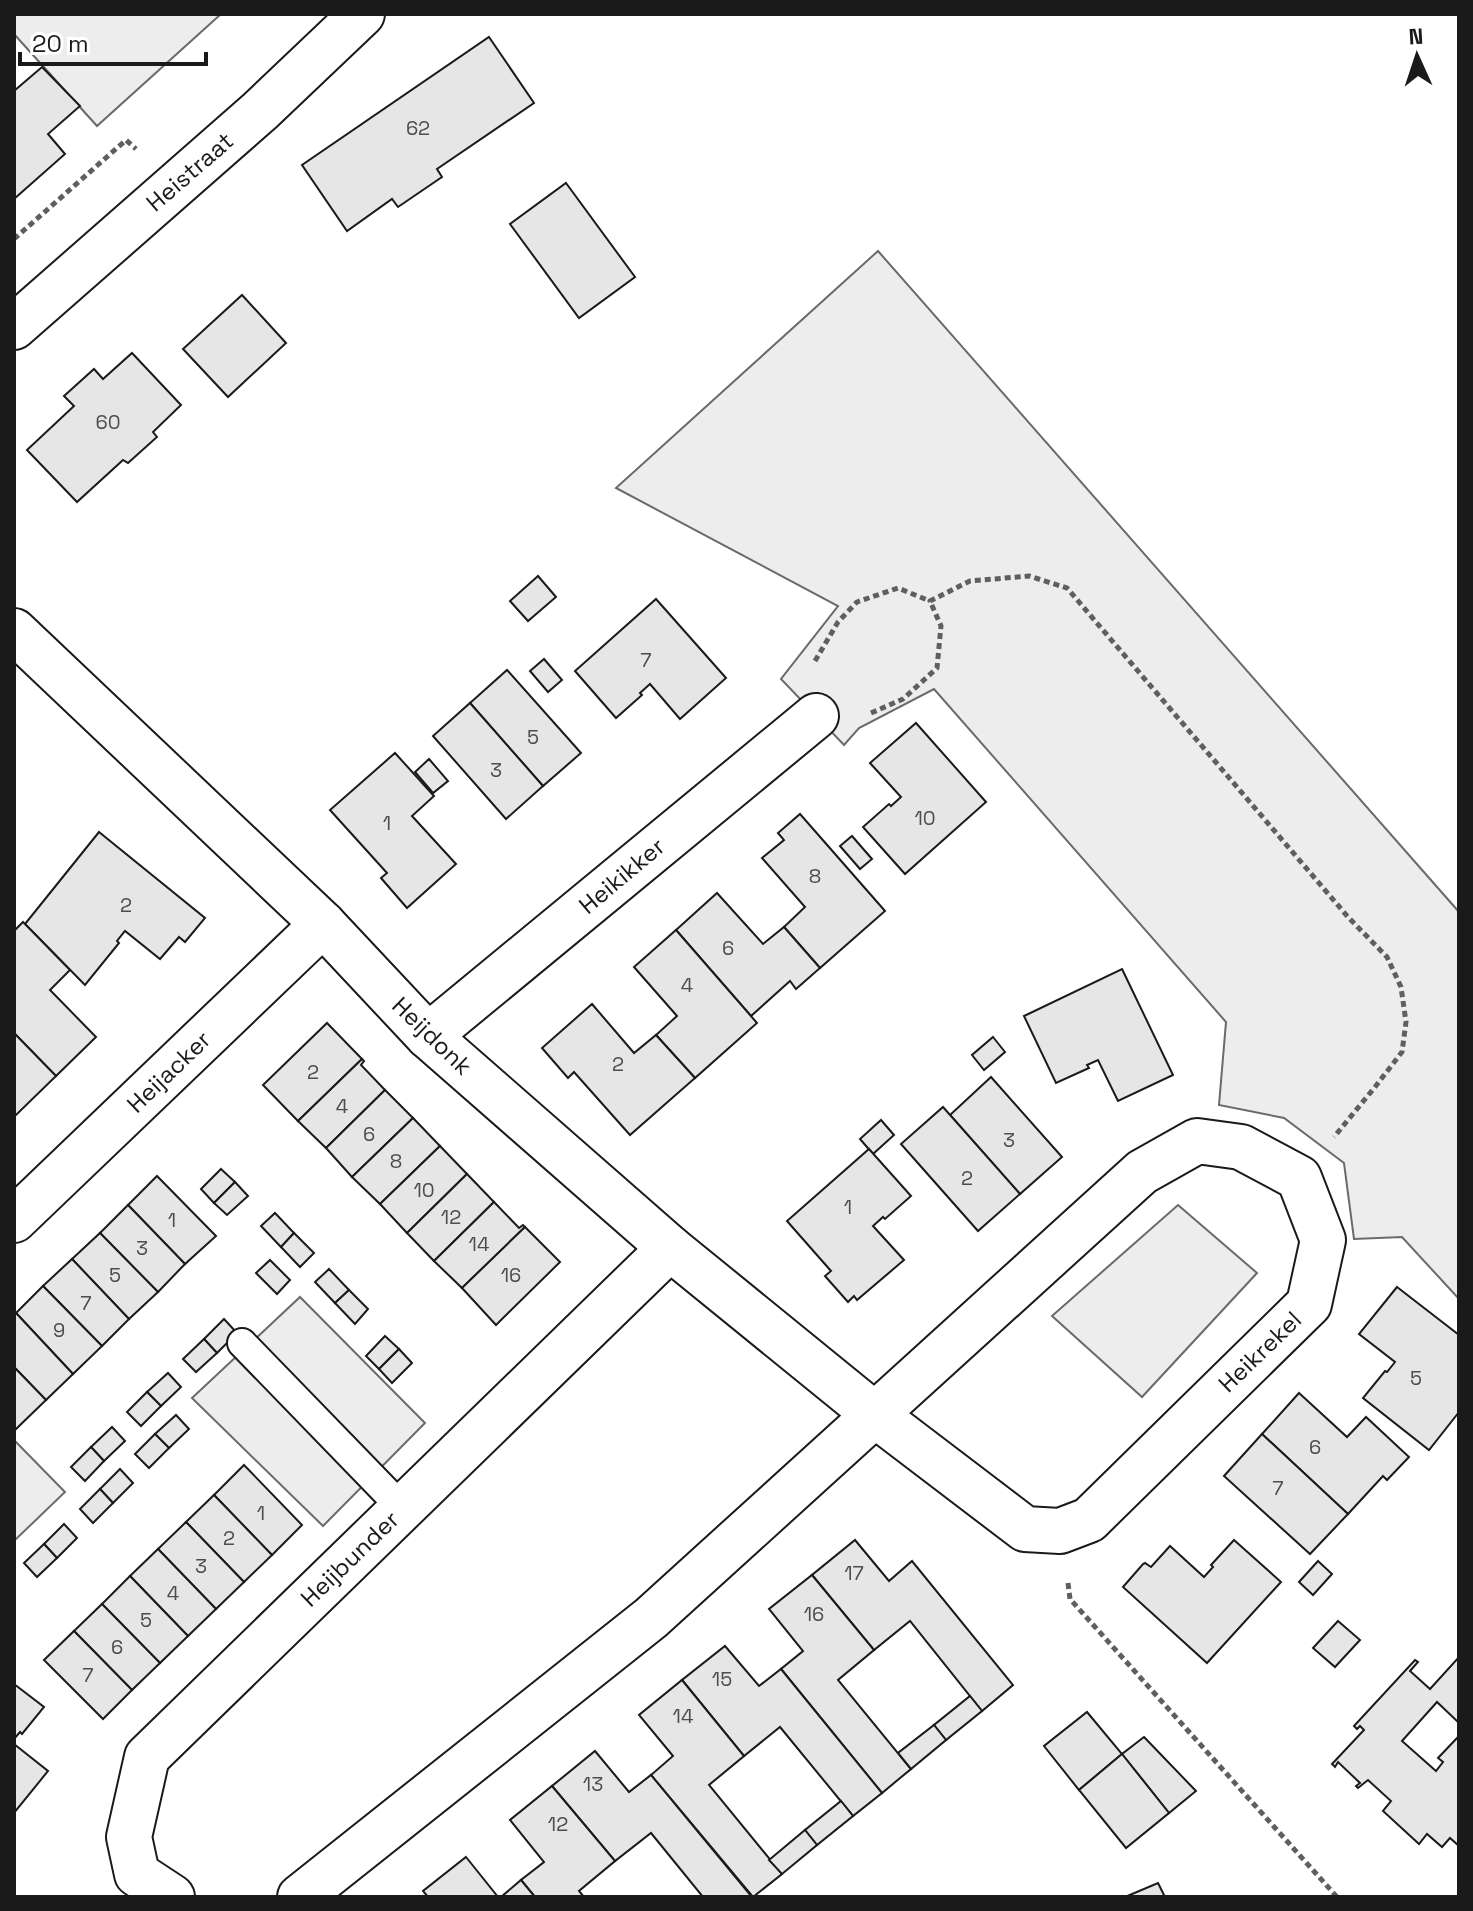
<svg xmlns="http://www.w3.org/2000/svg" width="1473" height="1911" viewBox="0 0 1473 1911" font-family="'Space Grotesk',sans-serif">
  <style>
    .built { fill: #ededed; stroke: #6a6a6a; stroke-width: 2 }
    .building { fill: #e6e6e6; stroke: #1a1a1a; stroke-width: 2 }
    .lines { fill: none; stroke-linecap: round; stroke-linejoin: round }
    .service-casing { stroke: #1a1a1a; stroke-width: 32 }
    .minor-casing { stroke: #1a1a1a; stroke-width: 48 }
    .path { stroke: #5f5f5f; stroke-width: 5; stroke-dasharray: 6 4; stroke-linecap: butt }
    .service { stroke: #fff; stroke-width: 28 }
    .minor { stroke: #fff; stroke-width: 44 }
    .labels { text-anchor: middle; stroke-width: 6; stroke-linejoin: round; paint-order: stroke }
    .number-label { font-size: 20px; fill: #4d4d4d }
    .street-label { font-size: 24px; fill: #1a1a1a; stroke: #fff }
  </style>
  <rect width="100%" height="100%" fill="#fff"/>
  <g class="built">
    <path d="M14 14H221L97 126 14 34Z"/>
    <path d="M878 251 1459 912V1299L1402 1237 1354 1239 1344 1163 1284 1118 1219 1105 1226 1022 934 689 859 728 844 745 781 679 838 606 616 488Z"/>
    <path d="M1178 1205 1257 1273 1142 1397 1052 1316Z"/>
    <path d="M300 1297 425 1423 323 1526 192 1398Z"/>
    <path d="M14 1440 65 1492 14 1541Z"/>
  </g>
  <g class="building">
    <path d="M489 37 534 103 437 169 442 177 398 207 392 199 347 231 302 165Z"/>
    <path d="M42 67 80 106 48 134 65 154 14 199V91Z"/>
    <path d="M566 183 635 277 579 318 510 224Z"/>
    <path d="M242 295 286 343 228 397 183 349Z"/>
    <path d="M132 353 181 405 153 432 157 437 128 463 123 460 77 502 27 450 74 406 64 396 94 369 103 379Z"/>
    <path d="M538 576 556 597 528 621 510 601Z"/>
    <path d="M656 599 726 678 680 719 650 684 640 693 642 695 616 718 575 671Z"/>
    <path d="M544 659 562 680 548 692 530 671Z"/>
    <path d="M507 670 581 753 543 786 470 703Z"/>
    <path d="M470 703 543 786 506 819 433 736Z"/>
    <path d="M916 723 986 802 905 874 863 827 889 804 891 806 901 797 870 763Z"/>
    <path d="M395 753 434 796 412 816 456 864 407 908 381 878 387 873 330 810Z"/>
    <path d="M429 759 448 781 433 793 415 772Z"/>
    <path d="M800 814 885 911 820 968 784 927 805 907 762 858 784 840 778 833Z"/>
    <path d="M99 832 205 918 185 942 179 937 160 959 125 931 117 941 119 943 85 985 25 924Z"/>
    <path d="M852 836 872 859 860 869 840 846Z"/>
    <path d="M717 893 763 944 784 927 820 968 796 989 790 981 751 1016 676 930Z"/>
    <path d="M23 922 70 970 50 990 96 1037 56 1076 14 1033V931Z"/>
    <path d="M676 930 757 1023 695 1078 656 1035 677 1016 634 967Z"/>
    <path d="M1122 969 1173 1075 1118 1101 1098 1060 1087 1065 1089 1068 1056 1083 1024 1016Z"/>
    <path d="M592 1004 634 1053 656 1035 695 1078 630 1135 574 1072 568 1078 542 1048Z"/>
    <path d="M327 1023 362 1059 298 1121 263 1085Z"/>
    <path d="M14 1033 56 1076 16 1115 14 1112Z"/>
    <path d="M993 1037 1005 1052 984 1070 972 1055Z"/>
    <path d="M362 1059 364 1061 361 1065 385 1090 326 1148 298 1121Z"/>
    <path d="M991 1077 1062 1157 1020 1194 950 1115Z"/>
    <path d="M385 1090 413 1118 352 1177 326 1148Z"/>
    <path d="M943 1107 1020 1194 978 1231 901 1144Z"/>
    <path d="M413 1118 440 1146 380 1204 352 1177Z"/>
    <path d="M881 1120 894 1135 873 1154 860 1139Z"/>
    <path d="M440 1146 467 1174 407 1233 380 1204Z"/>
    <path d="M869 1149 911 1196 885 1219 883 1217 873 1226 904 1260 857 1300 854 1296 848 1302 825 1276 831 1271 787 1221Z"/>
    <path d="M221 1169 235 1182 214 1203 201 1189Z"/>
    <path d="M467 1174 494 1202 434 1261 407 1233Z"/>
    <path d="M157 1176 216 1236 185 1264 128 1205Z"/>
    <path d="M235 1182 248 1196 227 1215 214 1203Z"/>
    <path d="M494 1202 519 1228 523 1225 525 1227 462 1288 434 1261Z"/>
    <path d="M128 1205 185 1264 158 1292 100 1233Z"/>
    <path d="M275 1213 294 1233 281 1247 261 1226Z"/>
    <path d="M525 1227 560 1262 496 1325 462 1288Z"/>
    <path d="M100 1233 158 1292 129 1319 72 1259Z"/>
    <path d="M294 1233 314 1253 300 1267 281 1247Z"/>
    <path d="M72 1259 129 1319 102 1346 43 1286Z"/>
    <path d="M270 1260 290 1280 277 1294 256 1273Z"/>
    <path d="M329 1269 349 1290 335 1303 315 1282Z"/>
    <path d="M43 1286 102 1346 73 1374 16 1313Z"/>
    <path d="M1397 1287 1459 1335V1412L1429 1450 1363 1398 1385 1371 1387 1372 1395 1362 1359 1334Z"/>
    <path d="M349 1290 368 1309 355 1324 335 1303Z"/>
    <path d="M16 1313 73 1374 46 1400 14 1367V1315Z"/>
    <path d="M224 1319 237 1333 217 1353 204 1339Z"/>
    <path d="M385 1336 399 1349 379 1369 366 1356Z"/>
    <path d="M204 1339 217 1353 196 1372 183 1359Z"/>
    <path d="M399 1349 412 1363 392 1383 379 1369Z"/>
    <path d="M14 1367 46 1400 16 1429 14 1427Z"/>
    <path d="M168 1373 181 1387 161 1406 147 1392Z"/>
    <path d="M147 1392 161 1406 141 1426 127 1412Z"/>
    <path d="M1299 1393 1347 1437 1366 1417 1409 1457 1387 1480 1383 1476 1348 1514 1262 1434Z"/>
    <path d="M176 1415 189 1429 169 1448 155 1434Z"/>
    <path d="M112 1427 125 1441 104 1461 91 1447Z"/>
    <path d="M155 1434 169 1448 149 1468 135 1454Z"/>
    <path d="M1262 1434 1348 1514 1310 1554 1224 1476Z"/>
    <path d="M91 1447 104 1461 85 1481 71 1467Z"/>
    <path d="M244 1465 302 1525 272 1555 214 1495Z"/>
    <path d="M120 1469 133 1483 113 1503 100 1489Z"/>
    <path d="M100 1489 113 1503 93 1523 80 1509Z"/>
    <path d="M214 1495 272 1555 244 1582 186 1522Z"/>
    <path d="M186 1522 244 1582 216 1609 158 1549Z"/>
    <path d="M64 1524 77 1538 57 1558 44 1544Z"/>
    <path d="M855 1540 889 1581 912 1561 1013 1685 982 1711 910 1621 874 1650 812 1575Z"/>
    <path d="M1234 1540 1281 1582 1207 1663 1123 1587 1143 1564 1145 1563 1151 1567 1170 1546 1204 1577 1213 1567 1211 1565Z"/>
    <path d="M44 1544 57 1558 37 1577 24 1563Z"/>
    <path d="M158 1549 216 1609 188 1636 130 1576Z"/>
    <path d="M1318 1561 1332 1574 1313 1595 1299 1582Z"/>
    <path d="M812 1575 874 1650 838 1680 911 1769 882 1793 781 1669 803 1651 769 1609Z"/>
    <path d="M130 1576 188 1636 160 1663 102 1604Z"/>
    <path d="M102 1604 160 1663 132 1690 74 1631Z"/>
    <path d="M1338 1621 1360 1640 1335 1667 1313 1648Z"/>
    <path d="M74 1631 132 1690 103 1719 44 1660Z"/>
    <path d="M725 1646 759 1686 781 1669 882 1793 853 1816 780 1727 744 1756 682 1680Z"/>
    <path d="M1459 1657V1723L1437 1702 1402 1741 1436 1771 1443 1762 1438 1758 1458 1737 1459 1738V1846L1450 1838 1442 1847 1427 1834 1419 1844 1383 1811 1391 1801 1368 1780 1358 1788 1356 1786 1360 1783 1338 1762 1335 1767 1332 1764 1364 1730 1360 1726 1357 1729 1354 1726 1415 1660 1418 1662 1410 1671 1430 1689Z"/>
    <path d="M682 1680 744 1756 709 1785 782 1874 753 1897 651 1775 673 1756 639 1715Z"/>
    <path d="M14 1684 44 1707 22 1734 20 1732 14 1739Z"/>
    <path d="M970 1696 982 1711 946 1740 934 1725Z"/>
    <path d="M1087 1712 1122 1754 1079 1790 1044 1746Z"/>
    <path d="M934 1725 946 1740 911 1769 898 1753Z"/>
    <path d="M1144 1737 1196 1791 1169 1813 1122 1754Z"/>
    <path d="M14 1744 48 1771 14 1813Z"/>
    <path d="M595 1751 629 1792 651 1775 752 1897H703L651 1833 615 1861 552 1786Z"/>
    <path d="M1122 1754 1169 1813 1126 1848 1079 1790Z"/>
    <path d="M552 1786 615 1861 579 1891 584 1897H535L521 1880 544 1862 510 1820Z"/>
    <path d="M841 1801 853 1816 817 1845 805 1830Z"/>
    <path d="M805 1830 817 1845 782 1874 769 1860Z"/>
    <path d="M466 1857 498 1897H428L423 1891Z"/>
    <path d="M521 1880 535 1897H501Z"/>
    <path d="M1158 1883 1165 1897H1125Z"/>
  </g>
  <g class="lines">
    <defs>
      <path id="service" d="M242 1343 402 1508"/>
      <g id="minor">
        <path d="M14 327 260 111 362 14"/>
        <path d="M14 631 323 924 428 1036 670 1248 874 1414 1025 1529 1060 1531 1089 1520 1309 1304 1323 1240 1299 1178 1241 1147 1197 1141 1142 1172 651 1618 300 1897"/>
        <path d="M428 1036 816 716"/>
        <path d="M14 1220 323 924"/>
        <path d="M172 1897 137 1874 129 1837 147 1757 670 1248"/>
      </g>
    </defs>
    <use href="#service" class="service-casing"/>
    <use href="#minor" class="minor-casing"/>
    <g class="path">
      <path d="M14 239 126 140 136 149"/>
      <path d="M815 661 838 622 857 602 898 588 930 601"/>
      <path d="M871 713 903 699 937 668 941 626 930 601 970 581 1029 576 1067 588 1348 917 1387 957 1401 987 1406 1022 1402 1052 1375 1087 1334 1137"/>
      <path d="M1068 1583 1070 1599 1337 1897"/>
    </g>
    <use href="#service" class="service"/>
    <use href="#minor" class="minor"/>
  </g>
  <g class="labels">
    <g class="number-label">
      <text x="418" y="135">62</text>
      <text x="108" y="429">60</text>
      <text x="646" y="667">7</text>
      <text x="533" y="744">5</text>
      <text x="496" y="777">3</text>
      <text x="925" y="825">10</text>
      <text x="387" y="830">1</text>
      <text x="815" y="883">8</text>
      <text x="126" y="912">2</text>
      <text x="728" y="955">6</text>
      <text x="687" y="992">4</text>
      <text x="618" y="1071">2</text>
      <text x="313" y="1079">2</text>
      <text x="342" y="1113">4</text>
      <text x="369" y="1141">6</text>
      <text x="1009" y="1147">3</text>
      <text x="396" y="1168">8</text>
      <text x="967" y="1185">2</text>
      <text x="424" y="1197">10</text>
      <text x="848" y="1214">1</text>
      <text x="451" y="1224">12</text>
      <text x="172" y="1227">1</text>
      <text x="479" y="1251">14</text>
      <text x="142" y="1255">3</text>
      <text x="115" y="1282">5</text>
      <text x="511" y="1282">16</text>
      <text x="86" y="1310">7</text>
      <text x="59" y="1337">9</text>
      <text x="1416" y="1385">5</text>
      <text x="1315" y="1454">6</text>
      <text x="1278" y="1495">7</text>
      <text x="261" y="1520">1</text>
      <text x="229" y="1545">2</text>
      <text x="201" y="1573">3</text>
      <text x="854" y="1580">17</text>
      <text x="173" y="1600">4</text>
      <text x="814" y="1621">16</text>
      <text x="146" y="1627">5</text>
      <text x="117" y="1654">6</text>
      <text x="88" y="1682">7</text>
      <text x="722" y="1686">15</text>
      <text x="683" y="1723">14</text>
      <text x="593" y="1791">13</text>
      <text x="558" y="1831">12</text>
    </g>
    <g class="street-label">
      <text transform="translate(190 172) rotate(-41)" y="8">Heistraat</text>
      <text transform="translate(622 876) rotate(-40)" y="8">Heikikker</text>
      <text transform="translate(432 1036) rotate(44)" y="8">Heijdonk</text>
      <text transform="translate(169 1072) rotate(-44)" y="8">Heijacker</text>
      <text transform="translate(1260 1352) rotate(-44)" y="8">Heikrekel</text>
      <text transform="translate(350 1559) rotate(-44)" y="8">Heijbunder</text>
    </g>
  </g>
  <rect width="1473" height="1911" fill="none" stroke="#1a1a1a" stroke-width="32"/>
  <g transform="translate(1417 56) rotate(357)" stroke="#ffffff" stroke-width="6" paint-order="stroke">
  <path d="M0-6L14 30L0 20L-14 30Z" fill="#1a1a1a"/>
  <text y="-12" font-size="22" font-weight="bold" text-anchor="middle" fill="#1a1a1a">N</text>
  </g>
  <path d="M20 52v12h186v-12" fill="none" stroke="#1a1a1a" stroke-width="4"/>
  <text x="32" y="52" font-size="24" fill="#1a1a1a" stroke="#ffffff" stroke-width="6" paint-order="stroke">20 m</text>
</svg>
